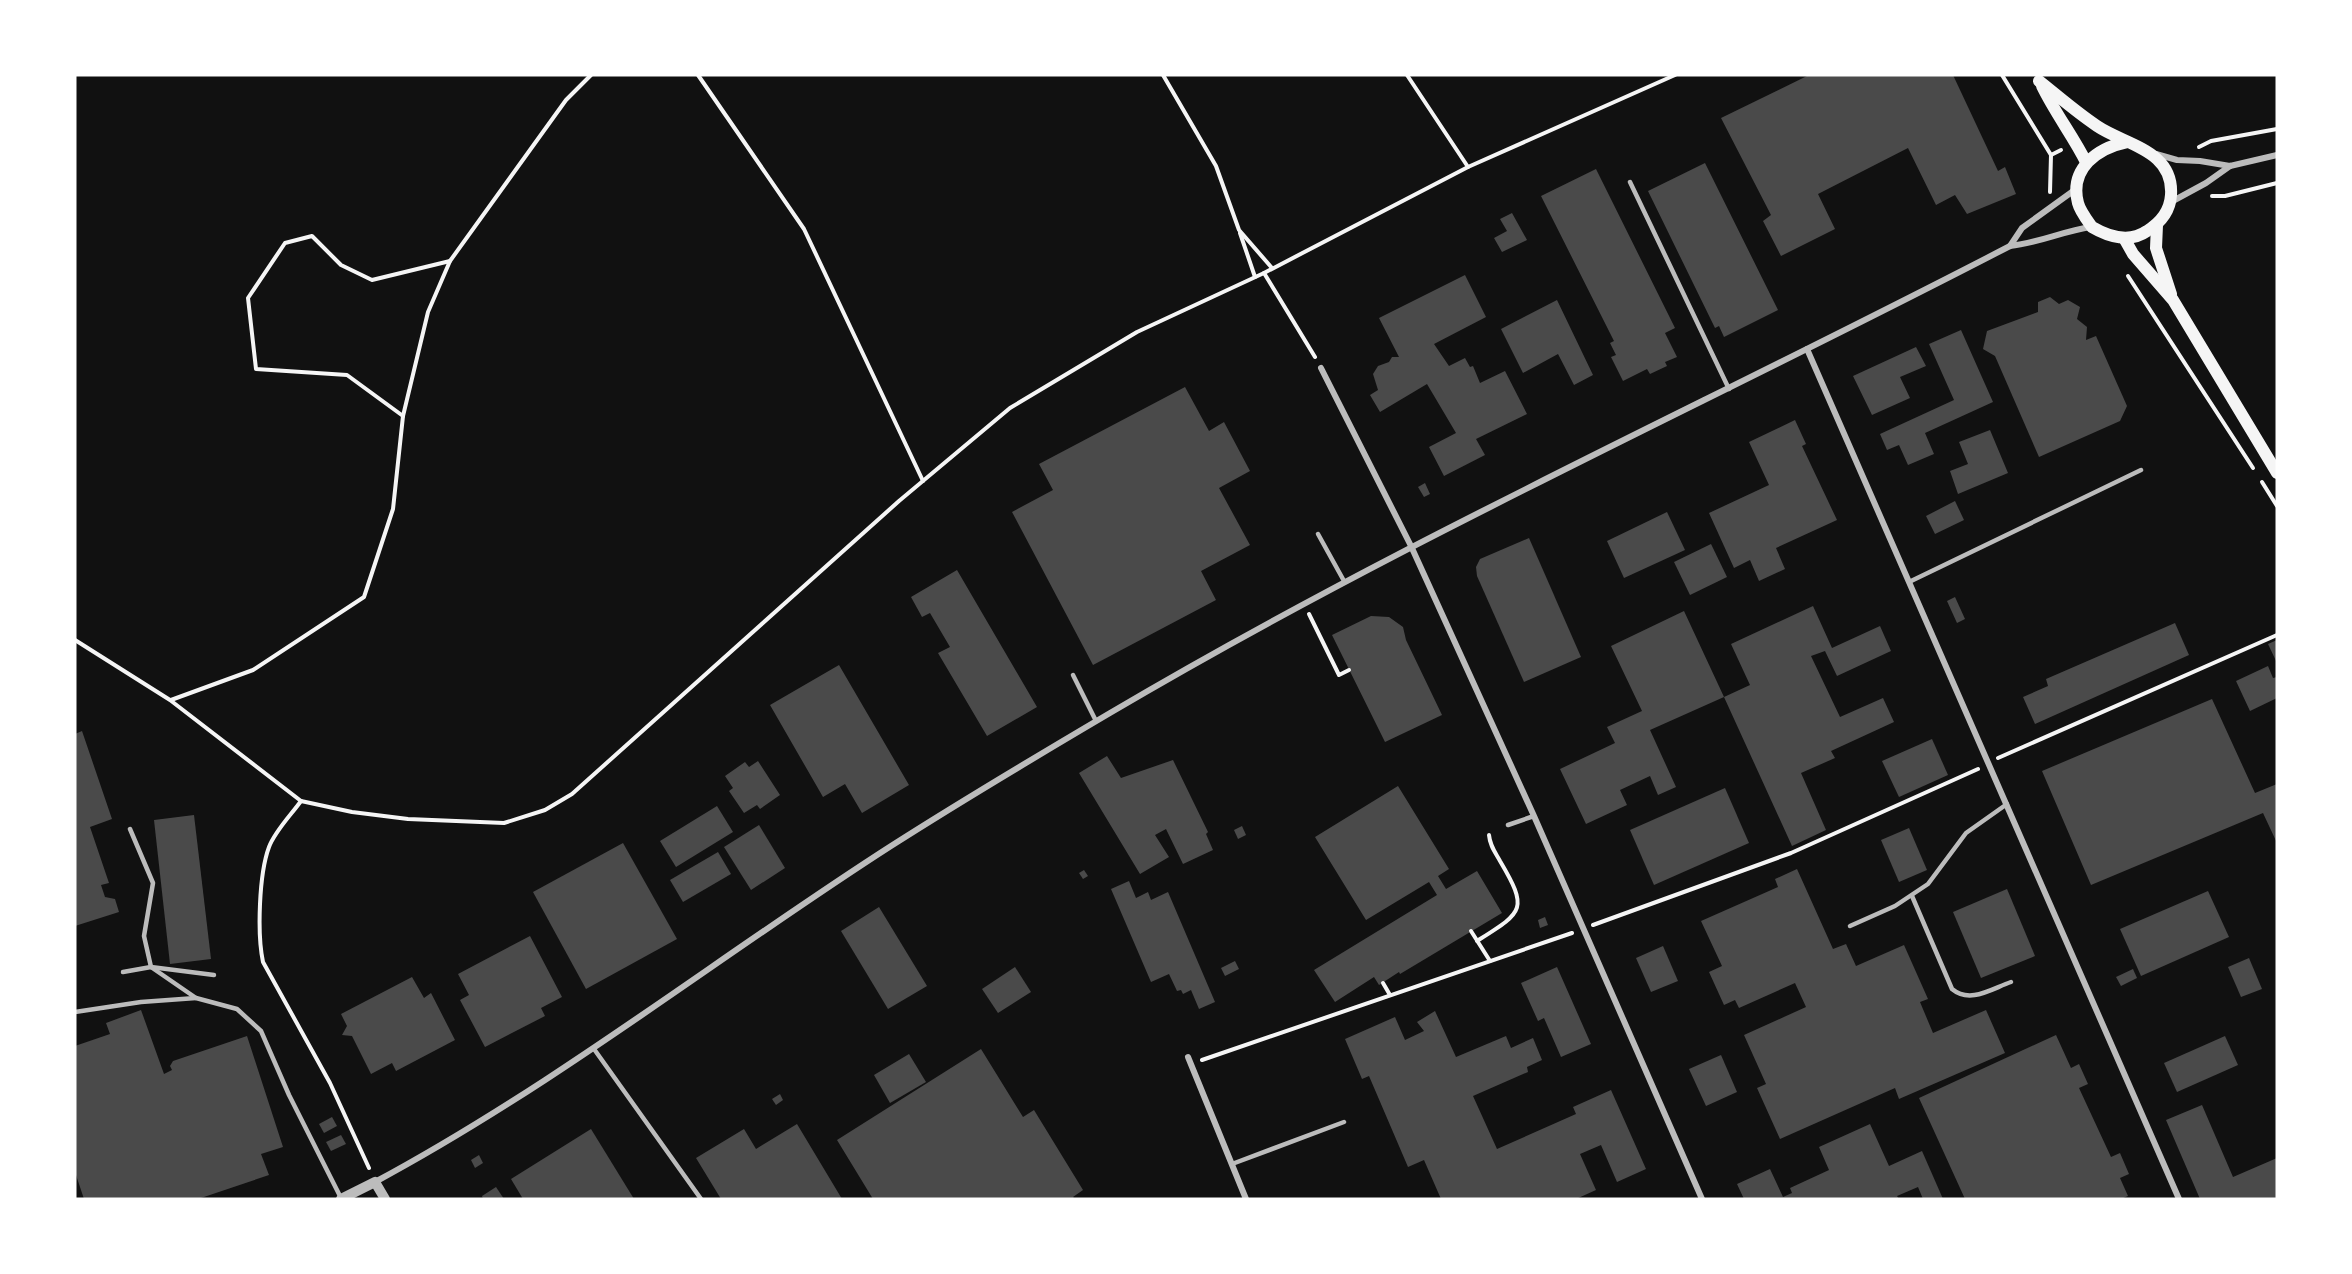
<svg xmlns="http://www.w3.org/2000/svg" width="2352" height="1274" viewBox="0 0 2352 1274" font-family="Commissioner,sans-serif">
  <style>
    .building { fill: #4a4a4a }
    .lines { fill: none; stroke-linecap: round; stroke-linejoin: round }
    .path { stroke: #f5f5f5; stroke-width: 4 }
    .service { stroke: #bcbcbc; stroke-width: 4.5 }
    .minor { stroke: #bcbcbc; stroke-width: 6 }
    .tertiary { stroke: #bcbcbc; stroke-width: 10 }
    .secondary { stroke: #f5f5f5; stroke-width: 12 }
  </style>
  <rect width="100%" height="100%" fill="#111"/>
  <g class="building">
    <path d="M1809 75H1953L1998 171 2005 167 2016 194 1967 214 1955 195 1936 205 1908 148 1818 194 1835 229 1781 256 1763 221 1771 215 1721 118Z"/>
    <path d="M1705 163 1778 310 1724 337 1719 326 1715 328 1648 191Z"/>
    <path d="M1596 169 1675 328 1665 333 1677 357 1665 362 1667 366 1650 374 1647 369 1623 381 1611 357 1616 355 1610 343 1614 341 1541 196Z"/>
    <path d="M1512 213 1527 240 1502 252 1494 238 1507 231 1500 219Z"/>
    <path d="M1465 275 1486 317 1434 344 1449 366 1465 358 1470 367 1473 366 1480 383 1505 371 1527 414 1476 439 1485 455 1444 476 1429 447 1456 433 1427 384 1380 412 1370 395 1378 390 1373 374 1378 366 1389 362 1392 357H1399L1379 318Z"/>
    <path d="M2050 297 2059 304 2068 300 2080 307 2077 319 2087 327 2086 340 2096 336 2127 406 2120 421 2039 457 1995 356 1983 349 1987 331 2038 312V302Z"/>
    <path d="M1557 300 1593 375 1574 385 1558 354 1523 373 1501 329Z"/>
    <path d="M1961 330 1993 402 1925 433 1934 454 1908 465 1899 445 1887 450 1880 434 1954 400 1929 344Z"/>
    <path d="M1916 347 1926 366 1900 377 1910 398 1872 415 1853 376Z"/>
    <path d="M1185 387 1209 431 1224 422 1250 471 1219 488 1250 545 1201 571 1216 600 1093 665 1012 512 1053 490 1039 464Z"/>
    <path d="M1795 420 1806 444 1802 446 1837 520 1776 548 1785 569 1759 581 1750 560 1734 568 1709 513 1769 485 1749 442Z"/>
    <path d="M1990 430 2008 473 1958 494 1950 471 1968 464 1959 442Z"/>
    <path d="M1425 483 1430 494 1424 497 1418 487Z"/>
    <path d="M1955 501 1964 520 1935 534 1926 516Z"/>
    <path d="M1667 512 1685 550 1624 578 1607 541Z"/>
    <path d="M1529 538 1581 657 1524 682 1477 576 1476 567 1480 559Z"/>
    <path d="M1711 544 1727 577 1690 595 1674 562Z"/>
    <path d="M957 570 1037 707 987 736 938 653 950 647 930 613 922 617 911 597Z"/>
    <path d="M1955 597 1965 619 1957 623 1947 601Z"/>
    <path d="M1813 606 1832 648 1880 626 1891 651 1837 676 1825 651 1811 656 1840 717 1883 698 1894 722 1831 751 1835 758 1801 773 1826 830 1792 846 1724 697 1750 685 1731 644Z"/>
    <path d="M1684 611 1724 697 1650 730 1676 787 1658 795 1650 776 1620 790 1627 805 1586 824 1560 769 1615 743 1607 727 1642 711 1611 646Z"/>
    <path d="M1371 616 1389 617 1403 627 1406 640 1442 715 1385 742 1332 635Z"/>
    <path d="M2175 623 2189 655 2035 724 2023 697 2048 686 2046 679Z"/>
    <path d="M2277 640V663L2268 644Z"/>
    <path d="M839 665 909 785 862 813 845 784 823 797 770 705Z"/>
    <path d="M2268 666 2273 678 2277 677V698L2250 711 2236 681Z"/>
    <path d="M2212 699 2255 793 2277 784V843L2263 813 2091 885 2042 771Z"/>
    <path d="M82 731 112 819 90 827 109 883 101 885 105 897 115 899 119 912 75 926V734Z"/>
    <path d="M1932 739 1948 775 1899 797 1882 761Z"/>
    <path d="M1107 756 1121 778 1173 760 1208 832 1206 834 1213 850 1183 864 1166 829 1155 835 1169 857 1140 874 1079 773Z"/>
    <path d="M758 761 780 795 760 809 757 805 744 813 729 791 733 788 725 776 745 762 749 767Z"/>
    <path d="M1398 786 1449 869 1438 876 1446 889 1477 871 1502 913 1400 974 1399 972 1379 985 1374 977 1335 1002 1314 970 1437 895 1429 882 1366 920 1315 837Z"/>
    <path d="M1725 788 1749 843 1654 885 1630 830Z"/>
    <path d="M717 806 733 832 676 867 660 841Z"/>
    <path d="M194 815 211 959 170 964 154 820Z"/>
    <path d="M759 825 785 868 751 890 724 847Z"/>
    <path d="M1242 826 1246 835 1238 839 1234 830Z"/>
    <path d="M1909 828 1927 870 1899 882 1881 840Z"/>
    <path d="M623 843 677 939 586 989 533 892Z"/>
    <path d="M718 852 731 874 683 902 670 880Z"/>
    <path d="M1797 869 1833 949 1846 944 1856 966 1904 945 1928 999 1920 1002 1933 1033 1986 1010 2005 1053 1899 1099 1895 1088 1780 1139 1757 1088 1766 1084 1744 1035 1806 1007 1795 983 1739 1008 1735 1000 1724 1005 1709 972 1722 966 1701 921 1778 887 1775 879Z"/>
    <path d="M1084 870 1088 876 1083 879 1079 873Z"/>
    <path d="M1129 881 1136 898 1148 892 1151 900 1168 892 1215 1002 1199 1009 1191 990 1183 994 1181 990 1177 991 1169 974 1151 982 1111 889Z"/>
    <path d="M2007 889 2035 956 1981 978 1953 912Z"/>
    <path d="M2208 891 2229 937 2141 976 2120 929Z"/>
    <path d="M879 907 927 986 888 1009 841 931Z"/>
    <path d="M1545 917 1548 925 1540 928 1538 920Z"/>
    <path d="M530 936 562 997 541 1008 545 1016 485 1047 460 1000 469 995 458 974Z"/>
    <path d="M1663 946 1678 981 1651 992 1636 958Z"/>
    <path d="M2249 958 2262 989 2241 997 2228 967Z"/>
    <path d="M1235 961 1239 969 1225 976 1221 968Z"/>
    <path d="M1015 967 1031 992 998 1013 982 989Z"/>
    <path d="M1557 967 1591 1044 1561 1057 1544 1018 1538 1021 1521 983Z"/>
    <path d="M2133 969 2137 978 2121 986 2116 977Z"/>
    <path d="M412 977 424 998 431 993 455 1040 396 1071 392 1063 371 1074 352 1036 342 1035 347 1026 341 1014Z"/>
    <path d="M141 1010 164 1074 172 1070 170 1066 173 1061 247 1036 283 1147 261 1154 269 1175 198 1199H84L75 1172V1046L110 1034 106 1023Z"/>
    <path d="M1435 1011 1456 1057 1506 1036 1511 1048 1533 1038 1542 1060 1527 1067 1528 1072 1473 1096 1497 1149 1576 1114 1573 1107 1611 1090 1646 1169 1617 1182 1601 1145 1580 1154 1596 1190 1576 1199H1441L1424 1160 1408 1167 1369 1076 1362 1079 1345 1039 1395 1017 1405 1040 1424 1031 1417 1022Z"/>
    <path d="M2056 1035 2071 1068 2079 1064 2088 1084 2079 1088 2111 1157 2120 1153 2129 1174 2120 1178 2128 1196 2121 1199H1965L1919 1098Z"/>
    <path d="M2225 1036 2238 1065 2177 1092 2164 1063Z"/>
    <path d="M981 1049 1023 1117 1034 1110 1083 1190 1073 1197 1075 1199H873L837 1140Z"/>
    <path d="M909 1054 926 1082 890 1103 874 1075Z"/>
    <path d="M1721 1055 1737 1092 1706 1106 1689 1069Z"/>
    <path d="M780 1094 783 1100 776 1105 772 1099Z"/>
    <path d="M2202 1105 2233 1177 2277 1158V1199H2200L2166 1120Z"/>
    <path d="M332 1117 337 1126 324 1133 319 1124Z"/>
    <path d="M797 1124 842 1199H721L696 1158 744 1129 756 1149Z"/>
    <path d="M1870 1124 1889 1166 1922 1151 1943 1199H1923L1918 1187 1897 1196 1899 1199H1744L1737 1184 1770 1169 1783 1197 1792 1193 1790 1188 1829 1170 1819 1147Z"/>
    <path d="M591 1129 634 1199H523L511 1179Z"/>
    <path d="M341 1135 346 1144 331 1151 326 1142Z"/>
    <path d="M479 1155 483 1163 475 1168 471 1160Z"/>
    <path d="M496 1187 504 1199H483L482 1196Z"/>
  </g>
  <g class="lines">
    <g class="path">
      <path d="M698 75 804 229 923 481"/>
      <path d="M1163 75 1216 166 1239 230 1272 268"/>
      <path d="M1407 75 1468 167"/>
      <path d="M2002 75 2051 155 2050 192"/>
      <path d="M2199 147 2211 141 2277 129"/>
      <path d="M2051 155 2061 150"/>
      <path d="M2212 196H2225L2277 183"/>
      <path d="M1240 233 1255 277"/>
      <path d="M1264 273 1315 357"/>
      <path d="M2128 276 2253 468"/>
      <path d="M403 416 347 375 256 369 248 298 285 243 312 236 341 265 372 280 450 261"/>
      <path d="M2262 482 2277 506"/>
      <path d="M1309 614 1339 675 1349 670"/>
      <path d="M75 640 170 700 301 801 352 812 408 819 504 823 545 810 572 794 899 501 1010 408 1137 332 1264 273 1468 167 1675 75"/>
      <path d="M171 700 253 670 364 597 393 509 403 416 428 312 450 261 566 100 591 75"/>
      <path d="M1998 758 2277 635"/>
      <path d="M301 801C291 815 275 831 269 847 259 874 257 934 263 962L330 1083 369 1168"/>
      <path d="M1593 925 1791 853 1978 769"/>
      <path d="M1471 931 1490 961"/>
      <path d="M1477 941C1523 912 1529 910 1500 861 1495 852 1490 846 1489 835"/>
      <path d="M1383 983 1390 995"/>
      <path d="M1202 1060 1572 933"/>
    </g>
    <g class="service">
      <path d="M1630 182 1729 389"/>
      <path d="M1318 534 1344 581"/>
      <path d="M1909 582 2141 470"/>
      <path d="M1073 675 1096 721"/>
      <path d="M1508 825 1534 816"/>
      <path d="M130 829 153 883 144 936 151 967 196 998 237 1009 261 1031 289 1095 341 1198"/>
      <path d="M1912 896 1952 989C1970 1004 1991 989 2011 982"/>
      <path d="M1850 926 1895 906 1928 884 1966 833 2007 804"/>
      <path d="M123 972 151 967 214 975"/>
      <path d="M75 1012 141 1002 196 998"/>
      <path d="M594 1049 701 1199"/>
      <path d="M1232 1164 1344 1122"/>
    </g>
    <g class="minor">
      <path d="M2156 154 2177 160 2200 161 2230 166 2277 155"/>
      <path d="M2171 202 2206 183 2230 166"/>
      <path d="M2010 246 2022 228 2076 189"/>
      <path d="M1807 349 2179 1199"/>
      <path d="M1321 368 1411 546 1534 816 1702 1199"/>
      <path d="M1188 1057 1246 1199"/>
      <path d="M375 1182C557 1084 718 957 891 846 963 800 1037 756 1110 713 1401 541 1710 402 2010 246 2039 243 2063 231 2091 227"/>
    </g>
    <path class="tertiary" d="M341 1199 375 1182 385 1199"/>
    <g class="secondary">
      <path d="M2039 81C2058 96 2076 112 2097 126 2125 145 2174 150 2171 195 2170 211 2160 223 2147 231 2130 243 2109 237 2092 227 2087 220 2080 211 2078 203 2069 168 2098 148 2127 142"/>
      <path d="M2042 86C2055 113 2073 136 2086 162"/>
      <path d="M2157 225 2156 248 2171 294"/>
      <path d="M2124 238 2133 254 2173 300 2277 473"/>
    </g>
  </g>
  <rect width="2352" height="1274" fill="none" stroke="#ffffff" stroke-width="153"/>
</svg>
